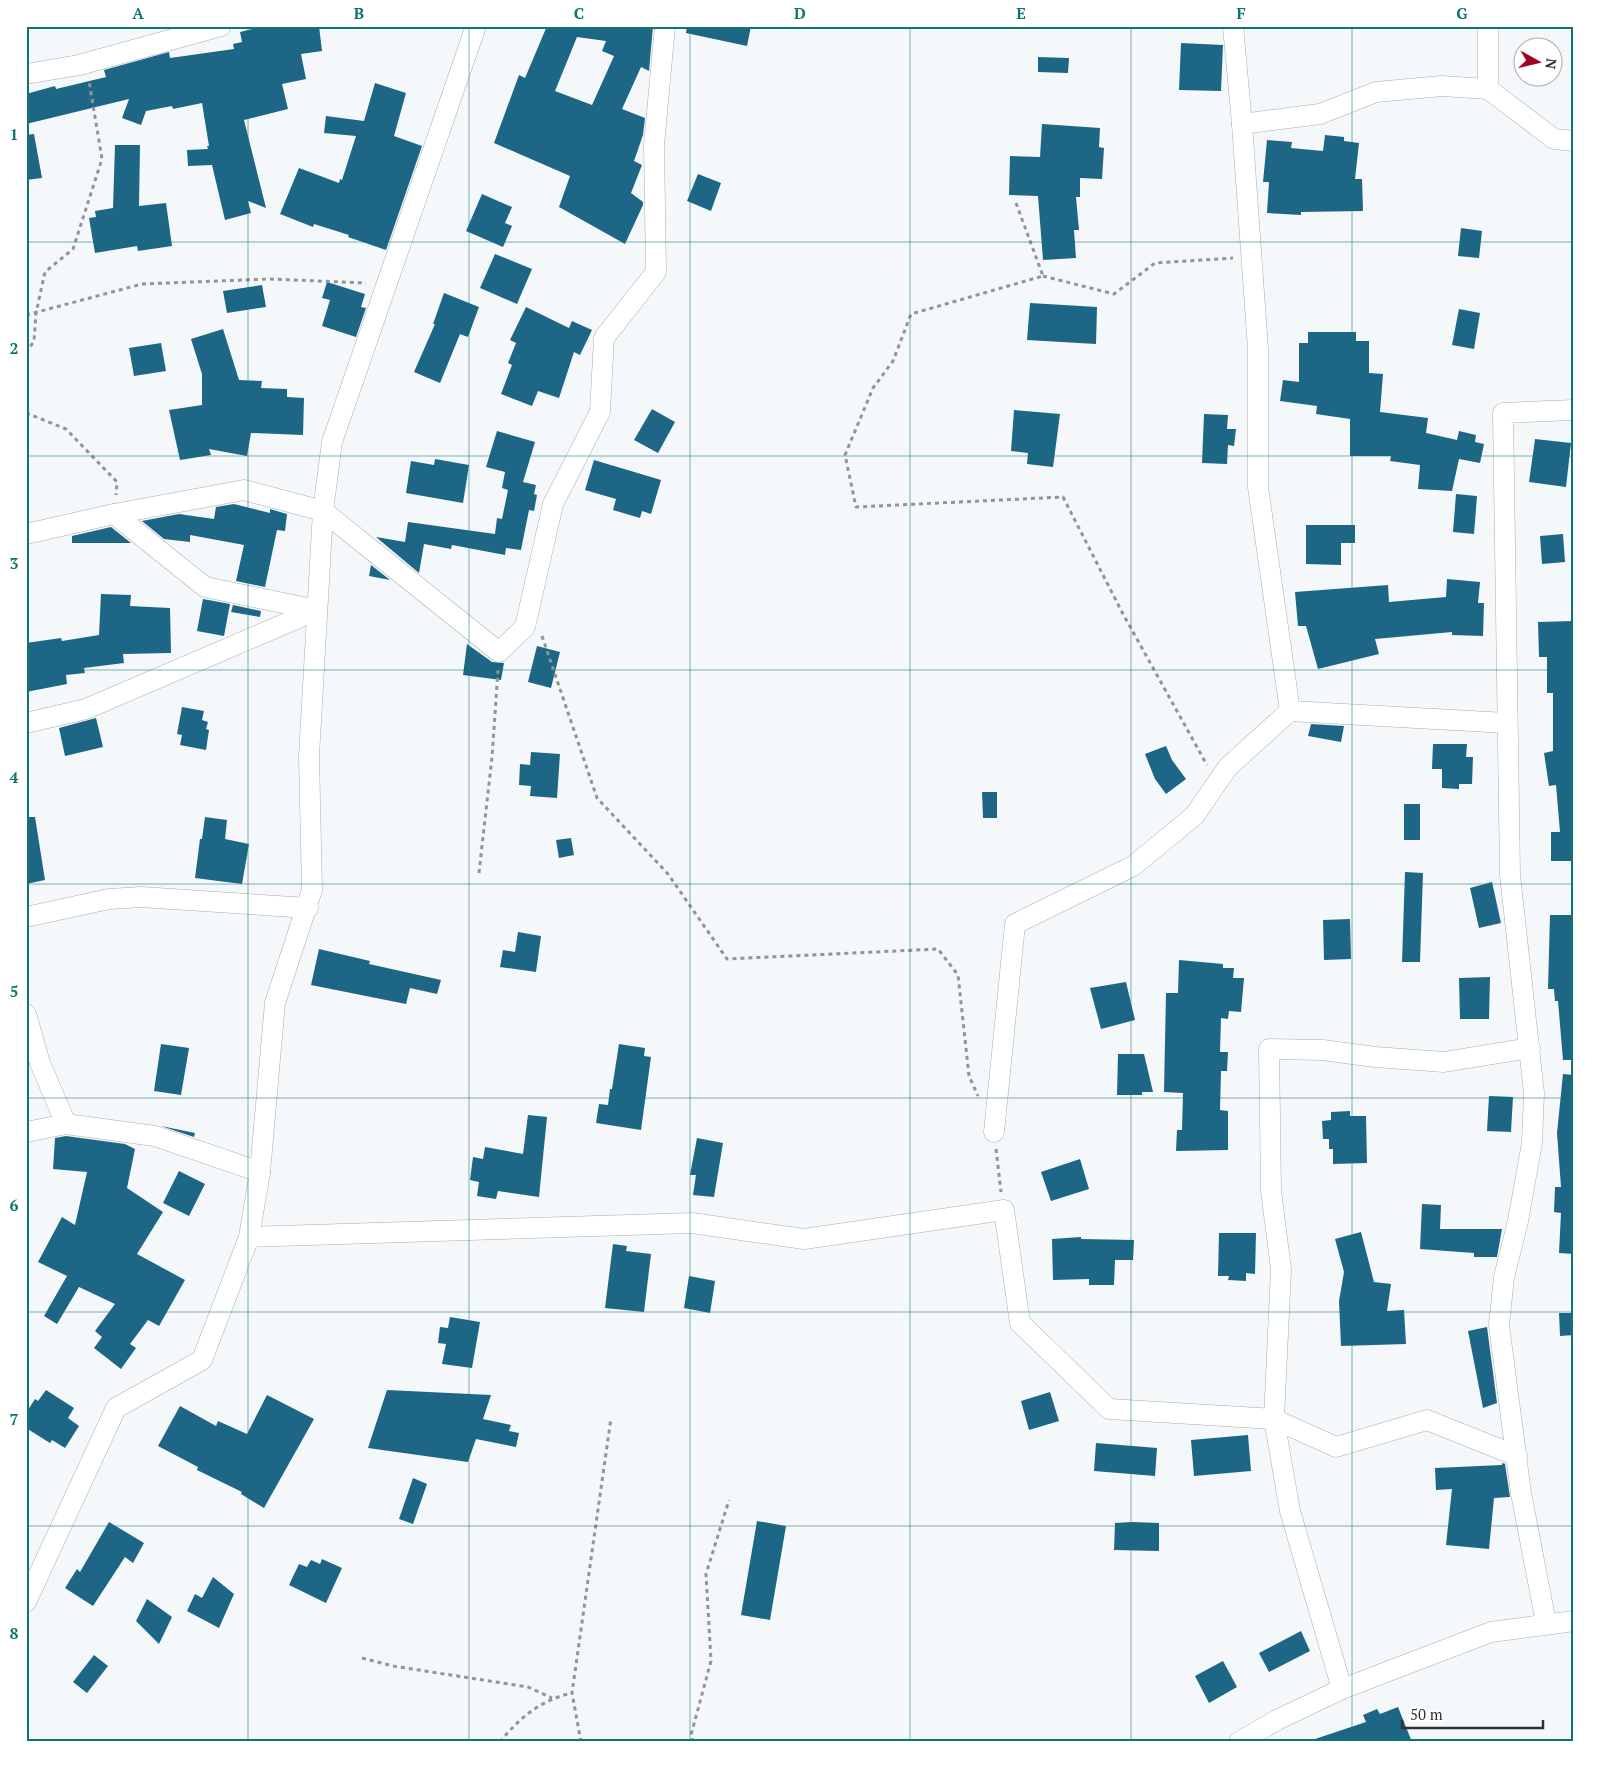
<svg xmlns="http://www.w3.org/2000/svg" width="1600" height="1768" viewBox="0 0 1600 1768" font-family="'PT Serif',serif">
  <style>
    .building { fill: #1d6686; fill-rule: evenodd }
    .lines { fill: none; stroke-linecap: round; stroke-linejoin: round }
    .street-casing { stroke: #a9adaf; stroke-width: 21 }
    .path { stroke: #929597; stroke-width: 3; stroke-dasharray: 4 4; stroke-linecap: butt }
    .street { stroke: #fff; stroke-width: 20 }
    .grid { fill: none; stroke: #0f766e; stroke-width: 1; stroke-opacity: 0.55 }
    .neatline { fill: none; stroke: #0f766e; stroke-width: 2 }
    .grid-label { font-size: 16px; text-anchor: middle; font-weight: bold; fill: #0f766e }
  </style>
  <rect width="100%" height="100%" fill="#f4f8fa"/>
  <g class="building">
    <path d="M264 26H319L322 51 301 54 306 79 282 84 288 109 244 120 266 208 248 201 251 213 225 220 212 165 188 166 187 150 208 149 207 146H209L202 103 173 109 172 106 146 111 141 125 122 118 129 99 26 124V94L55 86 56 89 106 77 104 70 169 52 170 58 234 49 233 44 242 42 240 32Z"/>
    <path d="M547 26H653L649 71 641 67 622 109 645 118 643 135 634 161 642 165 631 193 643 202V205L625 244 559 207 570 176 494 143 519 75 525 78ZM577 37 606 41 602 51 614 56 592 105 555 91Z"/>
    <path d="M687 26H751L747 46 686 33Z"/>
    <path d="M1181 43 1223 45 1221 91 1179 90Z"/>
    <path d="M1038 57 1069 58 1068 73 1038 72Z"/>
    <path d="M375 83 406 93 394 136 422 146 386 250 348 237 349 235 314 224 313 227 280 214 299 168 339 183 340 179 342 180 356 136 324 133 326 116 364 121Z"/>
    <path d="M1042 124 1100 128 1099 147 1104 148 1102 179 1080 178V197H1076L1079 230H1074L1076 258 1043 260 1038 196 1009 195 1010 156 1040 157Z"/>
    <path d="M34 134 42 178 26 180V135Z"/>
    <path d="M1325 135 1344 137V141L1359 143 1355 179H1362L1363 211 1301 212V215L1267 213 1269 182H1263L1267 140 1292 142 1291 148 1323 151Z"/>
    <path d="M115 145H140L139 206 166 203 172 246 138 251 137 246 95 253 89 218 96 217 95 211 113 208Z"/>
    <path d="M698 174 721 183 711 211 687 201Z"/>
    <path d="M482 194 512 207 505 223 512 226 503 247 466 231Z"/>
    <path d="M1461 228 1482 231 1479 258 1458 256Z"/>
    <path d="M495 254 532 269 517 304 480 288Z"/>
    <path d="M327 282 365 294 361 307 366 308 356 337 322 326 330 300 322 298Z"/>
    <path d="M262 285 266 307 227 313 223 291Z"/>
    <path d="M444 293 479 307 468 337 460 334 440 383 414 372 435 324H433Z"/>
    <path d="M1030 303 1097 307 1096 344 1027 340Z"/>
    <path d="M526 307 569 328 572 321 592 330 580 355 574 352 559 398 538 391 532 406 501 394 512 365 508 363 516 343 510 340Z"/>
    <path d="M1459 309 1480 313 1474 349 1452 345Z"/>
    <path d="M223 329 239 380 262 381 261 388 287 389V397L304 398 303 435 251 433 247 456 209 449 211 455 180 460 169 410 202 405V374L191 339Z"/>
    <path d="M1308 332H1356V341H1369V373L1383 374 1380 412 1428 418 1426 433 1457 440 1459 431 1476 435 1475 442 1484 444 1480 463 1459 459 1452 491 1418 489 1420 465 1390 461 1391 456H1350V419L1316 414 1317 406 1280 401 1283 380 1299 382V343H1308Z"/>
    <path d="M161 343 166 371 134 376 129 348Z"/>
    <path d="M652 409 675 422 658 453 634 440Z"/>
    <path d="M1014 410 1060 414 1053 467 1027 464 1028 453 1011 451Z"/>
    <path d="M1204 414 1228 415 1227 429H1236L1234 446 1228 445 1227 464 1202 463Z"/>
    <path d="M497 431 535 442 523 482 536 485 534 494 537 495 534 511 529 510 521 550 506 548 505 555 452 545 451 549 424 544 419 573 376 537 405 542 408 522 495 534 497 518 502 519 508 490 502 488 505 472 486 467Z"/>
    <path d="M1535 439 1571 443 1566 487 1529 482Z"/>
    <path d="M435 459 469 465 463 503 406 493 411 461 434 465Z"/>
    <path d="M594 460 661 480 651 514 642 511 640 518 613 510 616 499 585 490Z"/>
    <path d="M1456 494 1477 496 1474 534 1453 532Z"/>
    <path d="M234 504 270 513V509L287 514 285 531 277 530 265 587 236 581 244 545 190 535V542L164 539 142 521 179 514 214 519 216 507Z"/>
    <path d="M1306 525H1355V543H1341V565L1306 564Z"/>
    <path d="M111 527 131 543H72V536Z"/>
    <path d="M1563 534 1565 562 1542 564 1540 536Z"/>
    <path d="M371 565 390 580 369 576Z"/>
    <path d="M1447 579 1480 582 1478 603H1484L1483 636 1452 635V632L1375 639 1379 654 1318 669 1306 626H1298L1295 592 1388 585 1389 602 1446 597Z"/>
    <path d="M101 594 131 595 130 606 170 608 171 653 123 654 124 663 84 668 85 673 66 675 67 684 26 692V643L61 638 62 641 99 635Z"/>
    <path d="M203 599 230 604 224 636 197 631Z"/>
    <path d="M233 605 261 611 260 617 231 612Z"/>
    <path d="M1574 621V861H1551V832H1560L1556 785 1549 786 1544 753 1553 751V693H1547V657H1539L1538 622Z"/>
    <path d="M467 644 492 662 504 663 501 680 463 675Z"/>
    <path d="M537 646 560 652 551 688 528 682Z"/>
    <path d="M182 707 204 711 202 720 208 722 206 729 209 730 206 750 180 745 182 735 177 734Z"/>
    <path d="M96 718 103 747 65 756 59 728Z"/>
    <path d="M1311 724 1344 726 1341 742 1308 736Z"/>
    <path d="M1433 744H1467L1466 757H1473L1472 784H1459V789L1442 788V769H1432Z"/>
    <path d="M1166 746 1172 760 1186 779 1166 794 1155 779 1145 754Z"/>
    <path d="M531 752 560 754 557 798 530 796 531 786 519 785 520 764 530 765Z"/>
    <path d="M982 792H997V818H983Z"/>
    <rect x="1404" y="804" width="16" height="36"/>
    <path d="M26 817H35L45 880 26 884Z"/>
    <path d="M205 817 227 820 225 839 249 844 242 884 195 878 200 839H202Z"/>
    <path d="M571 838 574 855 559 858 556 840Z"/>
    <path d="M1405 872 1423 873 1420 962H1402Z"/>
    <path d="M1492 882 1501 923 1479 928 1470 888Z"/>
    <path d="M1550 915H1574V1060H1563L1558 1001H1555L1554 989H1548Z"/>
    <path d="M1350 919 1351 959 1324 960 1323 920Z"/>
    <path d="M518 932 541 936 536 972 500 967 503 950 515 952Z"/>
    <path d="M319 949 370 961 369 964 441 980 437 994 410 988 406 1004 311 985Z"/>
    <path d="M1179 960 1223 964V968H1234L1233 978H1244L1241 1012 1229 1011 1228 1019 1221 1018 1220 1052H1228L1227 1071H1221L1220 1110 1228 1111V1150L1176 1151 1177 1130H1182L1183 1093 1164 1092 1166 993H1178Z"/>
    <path d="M1490 977 1489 1019H1460L1459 978Z"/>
    <path d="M1126 982 1135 1020 1101 1029 1090 988Z"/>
    <path d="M161 1044 189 1048 181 1095 154 1091Z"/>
    <path d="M619 1044 645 1048 644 1056 651 1057 641 1130 596 1123 599 1104 608 1105 610 1089H612Z"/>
    <path d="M1118 1054H1144L1153 1092H1142V1095H1117Z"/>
    <path d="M1563 1074 1574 1075V1254L1559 1253 1561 1213 1554 1212 1555 1187H1561L1557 1133Z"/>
    <path d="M1489 1096 1513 1097 1511 1132 1487 1131Z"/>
    <path d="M1350 1111V1116H1366L1367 1163 1333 1164V1149H1329V1139H1323L1322 1121 1331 1120V1112Z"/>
    <path d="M528 1115 547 1117 539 1197 498 1191 496 1199 477 1196 479 1182 470 1180 473 1157 483 1159 485 1147 523 1154Z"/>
    <path d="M161 1126 195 1133 194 1137Z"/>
    <path d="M66 1136 125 1144 135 1149 127 1188 163 1212 137 1254 185 1280 159 1326 148 1320 130 1344 136 1348 121 1369 94 1348 102 1337 95 1331 115 1304 79 1287 57 1324 44 1316 67 1276 38 1262 62 1217 75 1225 87 1172 53 1169 55 1138Z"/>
    <path d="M697 1138 723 1143 714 1197 693 1195 696 1175H690Z"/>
    <path d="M1080 1159 1089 1189 1051 1201 1041 1172Z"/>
    <path d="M179 1171 205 1184 189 1216 163 1203Z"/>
    <path d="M1422 1204 1441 1205 1440 1229H1502L1497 1257H1474V1253L1420 1249Z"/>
    <path d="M1361 1232 1374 1282 1391 1284 1387 1311 1404 1310 1406 1344 1341 1346 1339 1301 1344 1272 1335 1239Z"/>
    <path d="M1219 1233H1256L1255 1274 1246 1273V1281L1228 1280 1229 1276H1218Z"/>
    <path d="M1081 1237V1239L1134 1240 1133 1260H1115L1114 1285H1089V1279L1053 1280 1052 1239Z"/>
    <path d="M613 1244 627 1246 626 1251 651 1254 644 1312 605 1308Z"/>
    <path d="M689 1276 715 1281 710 1313 684 1308Z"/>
    <path d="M1559 1313H1574V1335L1560 1336Z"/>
    <path d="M450 1317 480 1322 472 1368 442 1364 446 1344 438 1343 440 1327 448 1328Z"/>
    <path d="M1487 1327 1497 1403 1483 1408 1468 1331Z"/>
    <path d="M46 1390 74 1408 68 1418 79 1426 65 1448 52 1440 50 1443 26 1428V1413L35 1399 38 1401Z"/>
    <path d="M387 1390 491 1395 483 1419 511 1425 509 1431 519 1433 516 1447 476 1439 468 1462 368 1448Z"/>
    <path d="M1050 1392 1059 1421 1029 1430 1021 1401Z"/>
    <path d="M267 1395 314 1419 264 1508 241 1494 242 1492 197 1470 198 1467 158 1446 180 1406 216 1426 218 1421 247 1434Z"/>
    <path d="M1248 1435 1251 1471 1194 1476 1191 1440Z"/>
    <path d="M1096 1443 1157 1448 1155 1476 1094 1471Z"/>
    <path d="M1502 1463 1505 1464 1510 1497 1494 1498 1489 1549 1446 1545 1452 1489 1436 1490 1435 1468 1502 1465Z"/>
    <path d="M413 1478 427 1484 413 1524 399 1519Z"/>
    <path d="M757 1521 786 1526 770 1620 741 1615Z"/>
    <path d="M109 1522 144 1543 133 1563 125 1557 93 1606 65 1588 77 1569 80 1572Z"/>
    <path d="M1132 1522 1159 1523V1551L1114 1550 1115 1523Z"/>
    <path d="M322 1559 342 1568 326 1603 289 1585 299 1564 307 1567 311 1560 320 1564Z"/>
    <path d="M213 1577 234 1594 219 1628 187 1611 195 1594 202 1598Z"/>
    <path d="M147 1599 172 1617 159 1644 136 1621Z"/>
    <path d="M1301 1631 1310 1651 1269 1672 1259 1653Z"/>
    <path d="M94 1655 108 1666 87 1693 73 1682Z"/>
    <path d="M1223 1661 1237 1687 1209 1703 1195 1676Z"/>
    <path d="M1398 1707 1412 1742H1316L1315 1739 1366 1722 1363 1715 1377 1709 1380 1714Z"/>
  </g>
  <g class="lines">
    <defs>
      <g id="street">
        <path d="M1233 26 1242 124"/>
        <path d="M1488 26V89L1442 86 1376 92 1320 114 1242 124 1258 349V487L1290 711 1507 723"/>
        <path d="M26 74 79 65 221 26"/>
        <path d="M1488 89 1554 139 1574 141"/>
        <path d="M114 514 244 490 323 511 499 652 525 627 553 504 600 412 604 338 656 272 654 145 665 26"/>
        <path d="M26 534 114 514 205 587 317 610"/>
        <path d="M26 723 86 709 317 610"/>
        <path d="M26 917 109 899 141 897 308 908"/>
        <path d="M26 1014 40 1063 66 1124"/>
        <path d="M26 1132 66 1124 155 1136 260 1172"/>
        <path d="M994 1132 1015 924 1133 866 1194 816 1228 767 1290 711"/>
        <path d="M249 1237 692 1223 804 1239 1004 1210 1020 1323 1109 1409 1274 1419 1336 1447 1427 1420 1517 1456"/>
        <path d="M26 1602 116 1408 202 1360 249 1237 260 1172 275 1003 312 890 309 756 323 511 332 442 476 26"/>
        <path d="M1546 1623 1521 1493 1499 1325 1504 1277 1518 1221 1532 1143 1534 1093 1510 875 1503 413 1574 410"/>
        <path d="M1342 1689 1290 1511 1274 1419 1281 1269 1271 1191 1269 1049 1323 1050 1375 1057 1444 1062 1530 1048"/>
        <path d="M1239 1742 1277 1720 1342 1689 1491 1632 1574 1621"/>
      </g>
    </defs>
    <use href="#street" class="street-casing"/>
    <g class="path">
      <path d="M1016 203 1043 276 911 314 893 361 873 388 845 455 856 507 1063 497 1123 614 1207 765"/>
      <path d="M1043 276 1114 294 1155 263 1233 258"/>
      <path d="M26 315 142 284 269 279 366 283"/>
      <path d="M26 353 34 341 36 313 45 272 73 249 102 159 89 81"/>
      <path d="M26 413 66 429 117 482 116 495"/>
      <path d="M542 636 597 798 668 874 727 959 938 949 958 975 969 1076 978 1096"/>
      <path d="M479 873 492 757 498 670"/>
      <path d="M996 1149 1001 1192"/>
      <path d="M362 1658 393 1666 528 1687 552 1698"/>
      <path d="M500 1742C520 1717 541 1700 572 1693"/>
      <path d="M581 1742 572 1693 611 1418"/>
      <path d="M693 1742 691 1735 711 1661 706 1574 729 1500"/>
    </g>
    <use href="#street" class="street"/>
  </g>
  <path class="grid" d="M248 26V1742M469 26V1742M690 26V1742M910 26V1742M1131 26V1742M1352 26V1742M26 242H1574M26 456H1574M26 670H1574M26 884H1574M26 1098H1574M26 1312H1574M26 1526H1574"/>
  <rect width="1600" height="1768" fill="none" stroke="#ffffff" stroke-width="55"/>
  <g transform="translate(1538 62) rotate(98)"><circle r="24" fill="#ffffff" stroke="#acadad"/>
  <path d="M0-4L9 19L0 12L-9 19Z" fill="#a20324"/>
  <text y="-8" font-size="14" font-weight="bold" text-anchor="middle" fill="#2f3132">N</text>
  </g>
  <path d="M1402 1720v8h141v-8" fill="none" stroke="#2f3132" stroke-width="2.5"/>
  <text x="1410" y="1720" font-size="15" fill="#2f3132" stroke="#ffffff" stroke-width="4" paint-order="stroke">50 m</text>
  <rect x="28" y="28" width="1544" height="1712" class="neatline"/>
  <g class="grid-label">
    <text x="138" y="19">A</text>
    <text x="359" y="19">B</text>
    <text x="579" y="19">C</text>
    <text x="800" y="19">D</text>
    <text x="1021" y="19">E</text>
    <text x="1241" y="19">F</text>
    <text x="1462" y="19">G</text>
    <text x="14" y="140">1</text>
    <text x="14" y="354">2</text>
    <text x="14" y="569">3</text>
    <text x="14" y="783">4</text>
    <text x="14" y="997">5</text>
    <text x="14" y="1211">6</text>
    <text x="14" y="1425">7</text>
    <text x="14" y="1639">8</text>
  </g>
</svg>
